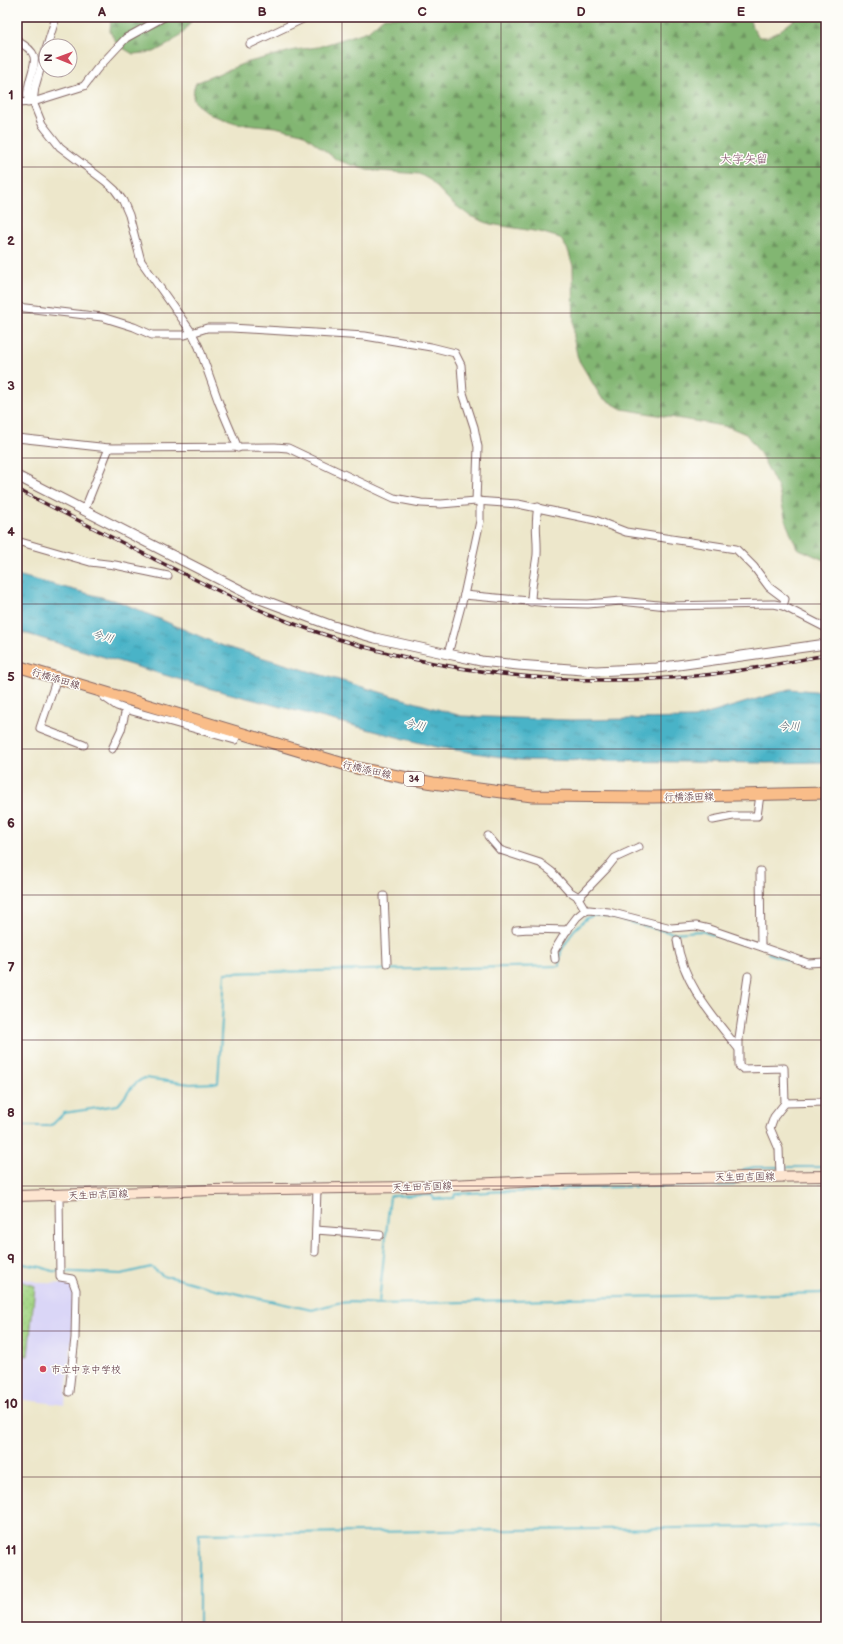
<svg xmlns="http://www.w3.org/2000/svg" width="843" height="1644" viewBox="0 0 843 1644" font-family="'Balsamiq Sans','Klee One',sans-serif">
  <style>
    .built { fill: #dad6f7 }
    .forest { fill: url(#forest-firs); stroke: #666a4e }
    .park { fill: url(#park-dots); stroke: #767a58 }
    .water { fill: url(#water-ripples); stroke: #4a6979 }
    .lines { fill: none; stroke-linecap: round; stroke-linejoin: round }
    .stream { stroke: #49b3c7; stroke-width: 2 }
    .minor-casing { stroke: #836563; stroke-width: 9 }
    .tertiary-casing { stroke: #836563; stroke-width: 11 }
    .secondary-casing { stroke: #836563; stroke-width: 12 }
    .primary-casing { stroke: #836563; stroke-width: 13 }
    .minor { stroke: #fff; stroke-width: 7 }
    .tertiary { stroke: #fff; stroke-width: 9 }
    .secondary { stroke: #fde5d0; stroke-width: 10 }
    .primary { stroke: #f9bd89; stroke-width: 11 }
    .rail-casing { stroke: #4a1f2b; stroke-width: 3.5 }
    .rail { stroke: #fdfcf7; stroke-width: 2; stroke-dasharray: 6; stroke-linecap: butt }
    .grid { fill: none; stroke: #4a1f2b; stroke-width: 1; stroke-opacity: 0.55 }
    .poi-dot { fill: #d1495b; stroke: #fdfcf7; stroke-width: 1.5 }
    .labels { text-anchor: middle; stroke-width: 3; stroke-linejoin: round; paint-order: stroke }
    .shield { fill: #fdfcf7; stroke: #806168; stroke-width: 1 }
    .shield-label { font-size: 9px; font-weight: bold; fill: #4a1f2b }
    .street-label { font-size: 10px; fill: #4a1f2b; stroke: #fdfcf7 }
    .poi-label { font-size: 10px; fill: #4a1f2b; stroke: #fdfcf7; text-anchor: start }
    .water-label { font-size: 11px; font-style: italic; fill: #4a5a69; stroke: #fdfcf7 }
    .quarter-label { font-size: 12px; fill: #82506c; stroke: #fdfcf7 }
    .neatline { fill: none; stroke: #4a1f2b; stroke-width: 1.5 }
    .grid-label { font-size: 13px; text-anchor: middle; font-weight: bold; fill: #4a1f2b }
  </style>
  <defs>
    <pattern id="forest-firs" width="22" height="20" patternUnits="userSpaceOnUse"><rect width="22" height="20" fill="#82b672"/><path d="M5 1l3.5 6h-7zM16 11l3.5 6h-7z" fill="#6c935e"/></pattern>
    <pattern id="park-dots" width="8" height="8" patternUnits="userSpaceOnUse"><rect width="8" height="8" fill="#a3d584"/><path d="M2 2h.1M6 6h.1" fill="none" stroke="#8eb672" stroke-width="1.8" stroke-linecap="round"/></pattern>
    <pattern id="water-ripples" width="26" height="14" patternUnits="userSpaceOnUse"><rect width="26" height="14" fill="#49b3c7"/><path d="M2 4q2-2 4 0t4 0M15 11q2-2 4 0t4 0" fill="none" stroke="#3f91a2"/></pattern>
  </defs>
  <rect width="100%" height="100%" fill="#fdfcf7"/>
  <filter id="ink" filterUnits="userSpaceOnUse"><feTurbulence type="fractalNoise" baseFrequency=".025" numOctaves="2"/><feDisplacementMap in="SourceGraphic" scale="8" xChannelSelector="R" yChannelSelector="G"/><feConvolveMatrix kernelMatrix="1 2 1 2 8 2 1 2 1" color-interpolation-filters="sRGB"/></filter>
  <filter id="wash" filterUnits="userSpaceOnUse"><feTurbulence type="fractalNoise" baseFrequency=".012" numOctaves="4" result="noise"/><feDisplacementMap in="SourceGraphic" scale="16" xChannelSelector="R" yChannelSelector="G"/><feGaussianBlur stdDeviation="0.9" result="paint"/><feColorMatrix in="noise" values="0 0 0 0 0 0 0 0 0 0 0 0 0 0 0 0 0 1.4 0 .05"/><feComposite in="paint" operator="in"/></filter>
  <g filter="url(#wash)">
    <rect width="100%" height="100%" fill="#ede7cb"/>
    <path class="built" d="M17 1277 41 1283 71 1284 73 1286 72 1338 65 1405 17 1399Z"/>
    <g class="forest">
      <path d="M111 17H194L183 33 169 44 154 52 133 54 118 45 110 32Z"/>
      <path d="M384 17H750C750 26 754 30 759 37H767L778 32 798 17H826V561L797 548 787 525 778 488 760 453 746 434 729 427 622 409 601 397 578 359 574 341 573 266 568 250 560 238 540 232 490 224 470 216 451 202 430 180 419 174 367 170 337 160 302 133 275 127 236 123 211 115 196 104 193 97 194 88 196 83 203 80 245 63 295 50 318 47 368 31Z"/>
    </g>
    <path class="park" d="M17 1280 35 1286 28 1356 17 1355Z"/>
    <path class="water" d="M17 575 120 602 220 645 461 716 570 720 694 718 790 689 826 692V762L766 763 521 760 436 747 208 688 17 631Z"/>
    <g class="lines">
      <g class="stream">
        <path d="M768 953 806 967 820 966 826 967"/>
        <path d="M17 1127 26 1126H48L53 1124 64 1113 118 1105C127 1096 132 1082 145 1078L190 1084 218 1083 225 973 559 966 561 951 574 930 587 918 595 915 610 917 672 933 701 931 743 944"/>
        <path d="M740 1174 744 1169 755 1167H826"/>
        <path d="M17 1263 41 1267 52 1271 121 1274 151 1267 165 1277H171L211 1288 312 1310 337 1303 352 1302 379 1304 558 1300 570 1298 826 1293"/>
        <path d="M379 1303 390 1196 432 1195 434 1199 454 1198 455 1194 505 1191 509 1192 559 1191 568 1188 734 1185 736 1181"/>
        <path d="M199 1627V1534L826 1526"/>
      </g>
    </g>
  </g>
  <g filter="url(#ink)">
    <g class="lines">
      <defs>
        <g id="minor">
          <path d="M17 41C46 56 31 65 28 90 27 94 28 98 28 103"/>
          <path d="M250 44 307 17"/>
          <path d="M47 46 56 17"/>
          <path d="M46 49 35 87 33 102 42 124 60 147 105 181 115 190 123 201 129 215 141 261 192 333 199 347 219 403 238 448"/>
          <path d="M17 103 33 102 84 86 97 69 126 38 164 17"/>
          <path d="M17 307 102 317 134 327 152 335H185L207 328H231L365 336 431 347 455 353 461 365 463 393 474 427 478 447 476 501"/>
          <path d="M17 438 109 448 275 447 288 448 394 498 421 503 441 504 476 501 518 504 595 520 626 532 736 549 754 567 769 587 785 599 783 606"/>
          <path d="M84 511 109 448"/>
          <path d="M17 541 90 562 115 565 168 576"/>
          <path d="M464 595 550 603 588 604 621 601 667 606 774 604 783 606 826 628"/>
          <path d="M531 602C531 586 535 571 537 555 538 537 534 526 538 507"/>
          <path d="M448 654 464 595 480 521V501"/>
          <path d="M57 678 40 728 84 745"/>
          <path d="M105 692 104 697 117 706 125 709 235 740 238 732"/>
          <path d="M112 749 121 730 126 709"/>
          <path d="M713 820 733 816H757L760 795"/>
          <path d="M488 836 500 850 540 863 552 872 569 891 577 896 586 911"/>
          <path d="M760 871 761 945"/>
          <path d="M384 896 387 963"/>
          <path d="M578 898 607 868 615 858 639 847"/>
          <path d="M516 930 529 929 568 930"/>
          <path d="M677 940C682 982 713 1017 738 1048"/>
          <path d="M555 959 554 951 567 930 577 917 583 912 589 910 609 912 671 928 696 926 709 929 808 963 826 962"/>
          <path d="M748 976 739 1038V1066L743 1069 784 1068 785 1103 774 1117 770 1128 779 1149 780 1175"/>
          <path d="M785 1103 826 1102"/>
          <path d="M59 1195 60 1277 72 1279 76 1290 75 1338 69 1392"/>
          <path d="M316 1230 380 1235"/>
          <path d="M315 1252 317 1188"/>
        </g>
        <path id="tertiary" d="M17 476 252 596 330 625 375 638 448 654 481 661 518 665 596 671 657 668 826 644"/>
        <path id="secondary" d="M17 1196 214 1190 407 1187 562 1180 826 1176"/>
        <path id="primary" d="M17 666 357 768 433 783 532 796 653 797 826 793"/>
      </defs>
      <use href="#minor" class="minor-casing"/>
      <use href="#tertiary" class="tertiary-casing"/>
      <use href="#secondary" class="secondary-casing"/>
      <use href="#primary" class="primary-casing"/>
      <use href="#minor" class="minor"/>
      <use href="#tertiary" class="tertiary"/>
      <use href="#secondary" class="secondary"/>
      <use href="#primary" class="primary"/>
      <defs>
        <path id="rail" d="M17 489C61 512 106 534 150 557 196 580 241 603 289 622 418 671 558 689 695 676 739 672 783 663 826 655"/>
      </defs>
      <use href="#rail" class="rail-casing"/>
      <use href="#rail" class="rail"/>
    </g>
  </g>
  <path class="grid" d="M182 17V1627M342 17V1627M501 17V1627M661 17V1627M17 167H826M17 313H826M17 458H826M17 604H826M17 749H826M17 895H826M17 1040H826M17 1186H826M17 1331H826M17 1477H826"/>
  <circle class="poi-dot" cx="43" cy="1369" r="4"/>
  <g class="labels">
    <rect class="shield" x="404" y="772" width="20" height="14" rx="3"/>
    <g class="shield-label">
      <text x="414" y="782">34</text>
    </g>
    <g class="street-label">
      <text transform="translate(56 678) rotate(17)" y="4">行橋添田線</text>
      <text transform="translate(367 769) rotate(13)" y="4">行橋添田線</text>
      <text transform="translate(689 796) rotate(-1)" y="4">行橋添田線</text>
      <text transform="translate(745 1176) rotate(-1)" y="4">天生田吉国線</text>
      <text transform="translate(422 1186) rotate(-2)" y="4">天生田吉国線</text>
      <text transform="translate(98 1194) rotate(-2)" y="4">天生田吉国線</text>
    </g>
    <g class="poi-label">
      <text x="51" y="1373">市立中京中学校</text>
    </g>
    <g class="water-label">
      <text transform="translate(103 636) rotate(16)" y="4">今川</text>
      <text transform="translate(415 724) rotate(13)" y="4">今川</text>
      <text x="789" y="730">今川</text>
    </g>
    <g class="quarter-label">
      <text x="744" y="163">大字矢留</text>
    </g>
  </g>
  <rect width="843" height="1644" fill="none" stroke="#fdfcf7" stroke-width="44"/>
  <g transform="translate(58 58) rotate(271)"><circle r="19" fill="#fdfcf7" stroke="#b5a4a5"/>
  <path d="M0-3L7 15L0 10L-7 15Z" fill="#d1495b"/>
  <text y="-6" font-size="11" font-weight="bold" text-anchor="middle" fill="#4a1f2b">N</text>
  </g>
  <rect x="22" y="22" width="799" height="1600" class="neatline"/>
  <g class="grid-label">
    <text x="102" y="16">A</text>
    <text x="262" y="16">B</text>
    <text x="422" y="16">C</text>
    <text x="581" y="16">D</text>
    <text x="741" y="16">E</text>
    <text x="11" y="99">1</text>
    <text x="11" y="245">2</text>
    <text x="11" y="390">3</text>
    <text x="11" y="536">4</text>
    <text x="11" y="681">5</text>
    <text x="11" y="827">6</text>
    <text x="11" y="972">7</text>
    <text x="11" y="1117">8</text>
    <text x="11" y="1263">9</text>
    <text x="11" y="1408">10</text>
    <text x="11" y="1554">11</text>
  </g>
</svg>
